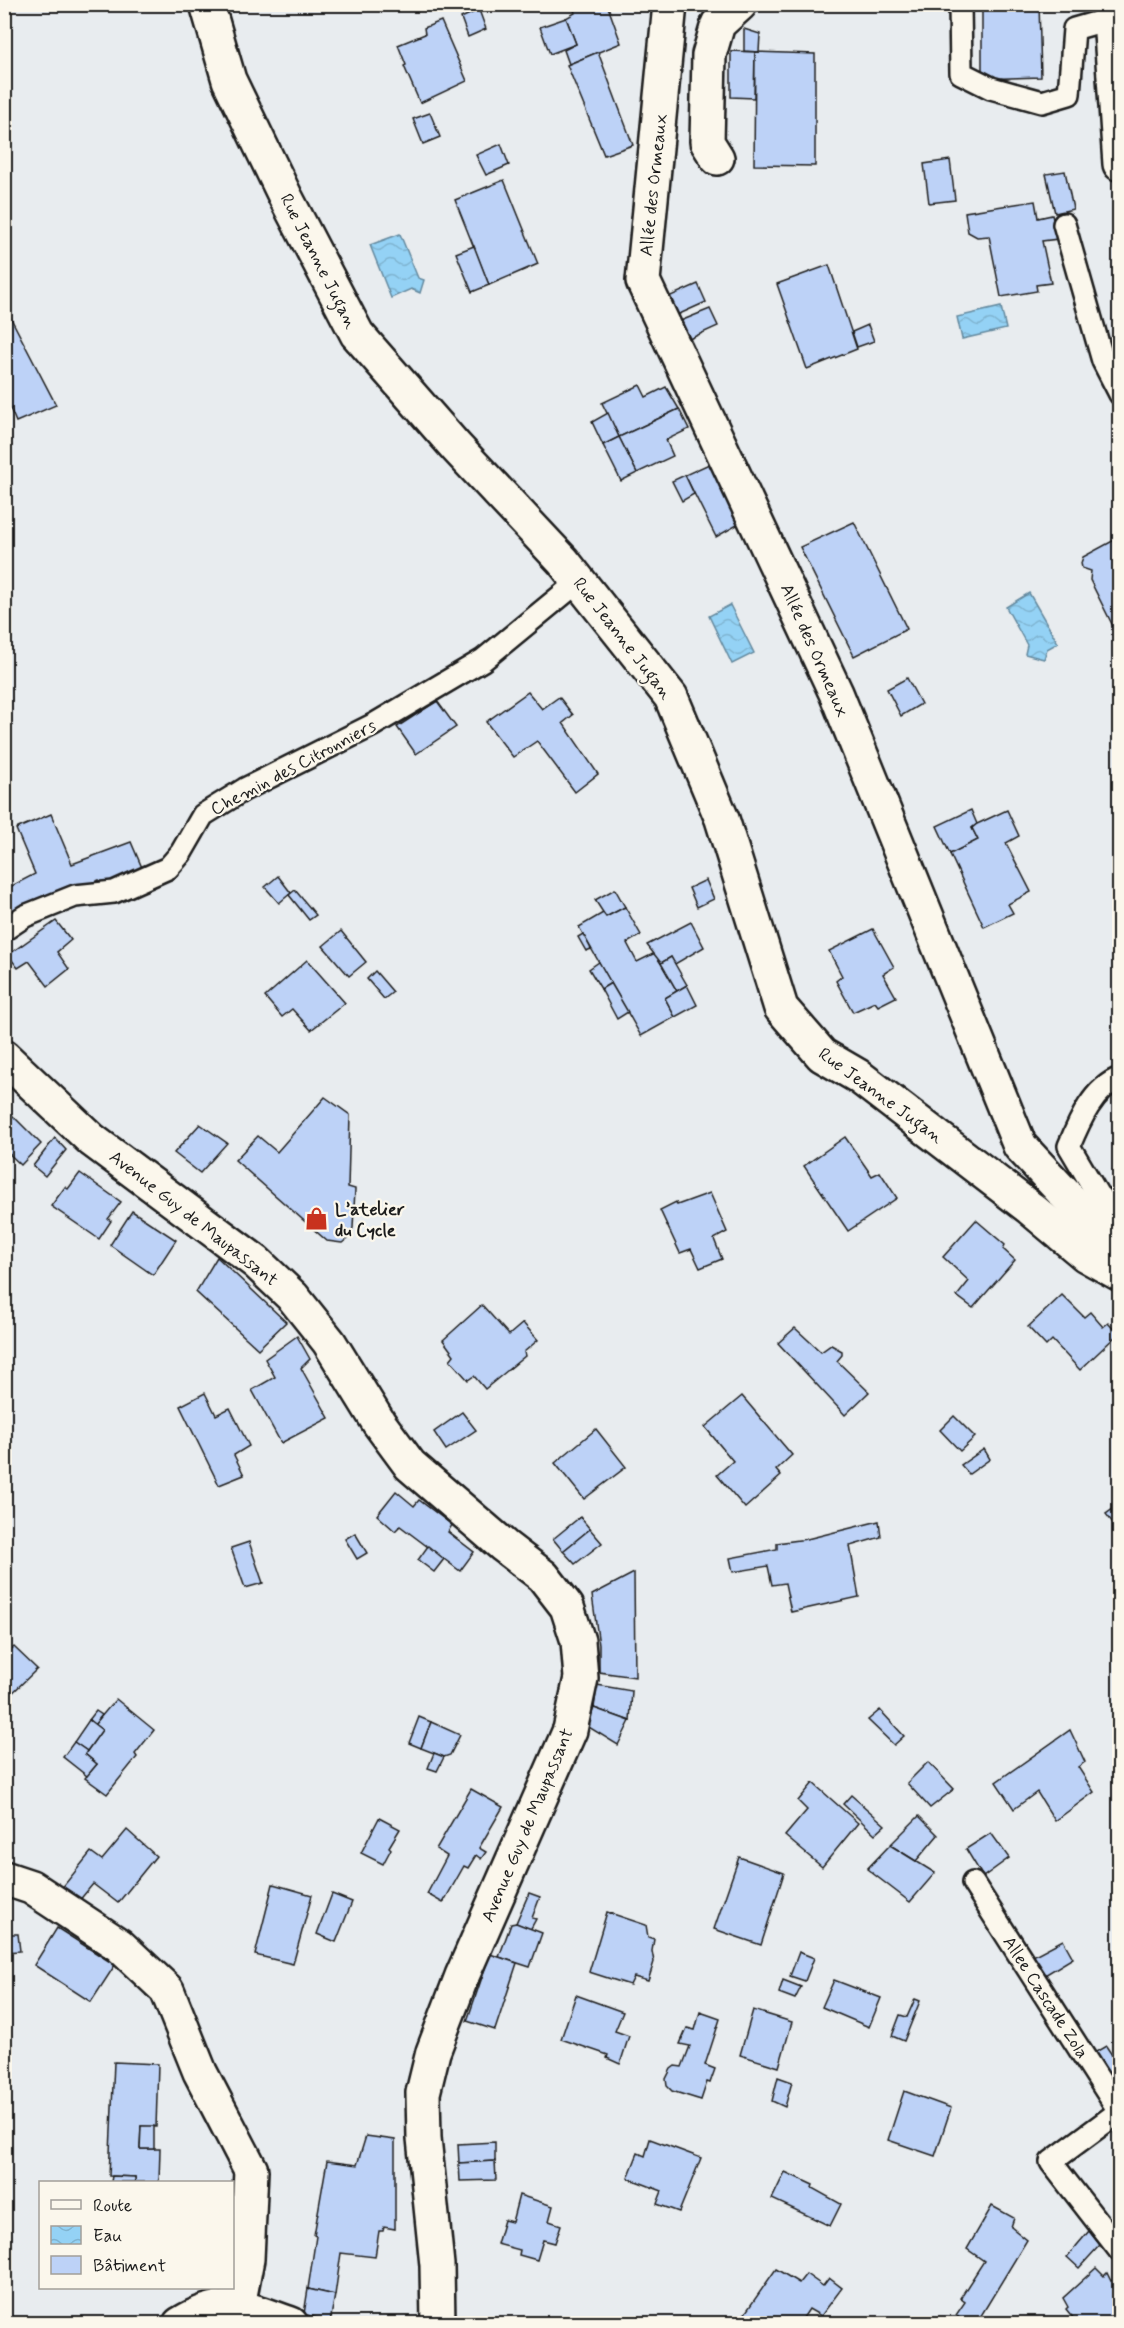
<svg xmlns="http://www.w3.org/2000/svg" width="1124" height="2328" viewBox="0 0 1124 2328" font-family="Mynerve,sans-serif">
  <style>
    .water { fill: url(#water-waves); stroke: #64899e; stroke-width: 1.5 }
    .building { fill: #bdd2f7; stroke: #1c1c1c; stroke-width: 1.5 }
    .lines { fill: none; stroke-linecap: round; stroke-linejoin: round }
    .service-casing { stroke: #1c1c1c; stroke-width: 26 }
    .minor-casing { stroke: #1c1c1c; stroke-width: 38 }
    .secondary-casing { stroke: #1c1c1c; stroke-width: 38 }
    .service { stroke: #fbf7ec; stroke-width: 21 }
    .minor { stroke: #fbf7ec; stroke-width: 33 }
    .secondary { stroke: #fbf7ec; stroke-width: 33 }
    .labels { text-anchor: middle; stroke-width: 4.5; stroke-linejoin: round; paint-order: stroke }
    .street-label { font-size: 18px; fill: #1c1c1c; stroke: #fbf7ec }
    .poi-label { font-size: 18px; font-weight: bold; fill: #1c1c1c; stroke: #fbf7ec; text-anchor: start }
  </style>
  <defs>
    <pattern id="water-waves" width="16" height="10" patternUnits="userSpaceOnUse" patternTransform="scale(1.5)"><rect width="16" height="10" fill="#94d2f5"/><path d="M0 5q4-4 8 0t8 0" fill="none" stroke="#7fb4d1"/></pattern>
  </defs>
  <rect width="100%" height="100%" fill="#e8ecef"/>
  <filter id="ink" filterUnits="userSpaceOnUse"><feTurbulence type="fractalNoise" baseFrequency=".0167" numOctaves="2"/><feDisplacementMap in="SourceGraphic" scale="12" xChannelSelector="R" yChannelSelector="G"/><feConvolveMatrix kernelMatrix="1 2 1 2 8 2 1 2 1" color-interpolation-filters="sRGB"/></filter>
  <g filter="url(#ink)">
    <g class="water">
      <path d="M400 234 418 278 424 280 420 293 411 289 391 298 370 245Z"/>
      <path d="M1001 307 1006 329 962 339 957 317Z"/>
      <path d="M1029 593 1058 643 1047 649 1044 659 1025 654 1027 645 1006 607Z"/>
      <path d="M730 605 754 653 732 664 709 616Z"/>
    </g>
    <g class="building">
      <path d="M572 4H607L621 43 569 64 564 50 576 44 566 18 575 13Z"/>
      <path d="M982 4H1039L1041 77 982 79Z"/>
      <path d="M479 10 486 29 468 37 461 18Z"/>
      <path d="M566 18 576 44 550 54 540 27Z"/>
      <path d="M441 21 467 81 420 103 404 66 406 65 398 45 425 34 424 28Z"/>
      <path d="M744 29 760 34 759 52 744 51Z"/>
      <path d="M731 51 755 52 754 98 731 97Z"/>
      <path d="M598 52 633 145 604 155 567 65Z"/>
      <path d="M755 52 815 54V166L754 165Z"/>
      <path d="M430 113 440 137 423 144 413 119Z"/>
      <path d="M501 144 509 165 486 175 476 155Z"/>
      <path d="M950 160 955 200 929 203 924 164Z"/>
      <path d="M1065 171 1073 209 1055 213 1046 174Z"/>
      <path d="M504 180 538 264 489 285 455 200Z"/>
      <path d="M1035 201 1038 218 1052 215 1058 239 1042 241 1051 283 1036 285 1037 291 1001 297 989 236 977 237 968 232 965 212Z"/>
      <path d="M474 246 489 285 472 292 456 253Z"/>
      <path d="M829 265 857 349 807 369 777 284Z"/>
      <path d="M698 284 706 302 675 316 666 298Z"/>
      <path d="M4 305 56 405 16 422 7 401 4 402Z"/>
      <path d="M710 309 718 326 687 340 678 322Z"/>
      <path d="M868 325 874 341 857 347 852 332Z"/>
      <path d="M640 385 646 397 666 387 679 409 619 437 602 403Z"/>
      <path d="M679 409 689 429 666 440 673 456 637 473 619 437Z"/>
      <path d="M608 413 619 437 603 445 592 422Z"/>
      <path d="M619 437 637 473 621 481 603 445Z"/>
      <path d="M709 464 739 524 716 537 685 475Z"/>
      <path d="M685 475 694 494 682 501 672 481Z"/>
      <path d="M854 522 907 629 854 656 800 547Z"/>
      <path d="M1120 537V636L1117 634 1090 580 1091 571 1082 568 1081 563 1083 557Z"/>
      <path d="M907 678 921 704 901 716 887 689Z"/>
      <path d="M528 692 542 709 559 697 573 715 563 723 598 774 575 792 537 741 513 757 486 722Z"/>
      <path d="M437 701 456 727 416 754 397 727Z"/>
      <path d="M971 810 977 824 972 828 978 840 950 854 937 826Z"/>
      <path d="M1007 810 1019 836 1006 843 1031 892 1008 904 1013 913 984 927 950 854 978 840 972 828 977 824Z"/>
      <path d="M51 814 72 864 131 842 146 877 105 890 99 880 12 915 4 921V890L35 874 16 829Z"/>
      <path d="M278 876 291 893 279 903 265 887Z"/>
      <path d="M706 880 714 899 697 907 689 888Z"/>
      <path d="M615 889 625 907 606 917 595 900Z"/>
      <path d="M295 890 316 915 309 920 289 895Z"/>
      <path d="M625 907 641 935 627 943 637 962 655 953 677 991 665 998 675 1017 641 1036 579 927 603 913 606 917Z"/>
      <path d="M56 921 71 940 57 952 69 969 48 986 29 961 18 968 8 955Z"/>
      <path d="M691 922 704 947 675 964 671 957 661 963 647 945Z"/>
      <path d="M873 929 894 967 883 974 896 997 878 1006 875 1002 853 1012 836 981 842 976 829 951Z"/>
      <path d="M341 931 366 962 349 976 323 946Z"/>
      <path d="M583 934 591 949 586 951 578 937Z"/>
      <path d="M671 957 687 985 677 991 661 963Z"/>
      <path d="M307 960 345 1003 311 1030 292 1009 282 1017 265 997Z"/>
      <path d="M599 962 611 983 601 989 589 969Z"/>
      <path d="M375 971 393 992 384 999 367 979Z"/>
      <path d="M611 983 628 1012 617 1019 601 989Z"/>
      <path d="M687 985 697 1005 675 1017 665 998Z"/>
      <path d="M325 1097 350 1115 348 1187 355 1189 353 1228 347 1239 342 1243 327 1241 235 1160 258 1136 277 1152Z"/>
      <path d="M4 1107 41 1144 21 1165 4 1149Z"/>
      <path d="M200 1124 227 1143 200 1173 174 1153Z"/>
      <path d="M845 1137 872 1176 880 1172 897 1198 848 1231 804 1166Z"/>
      <path d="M55 1138 66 1150 45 1176 33 1166Z"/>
      <path d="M80 1173 121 1202 108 1219 111 1221 99 1239 51 1206 65 1187 68 1189Z"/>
      <path d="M710 1193 727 1232 714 1239 722 1259 700 1268 691 1249 680 1253 660 1210 676 1202 677 1205Z"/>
      <path d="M132 1211 176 1240 153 1275 110 1245Z"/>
      <path d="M976 1220 1005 1245 1003 1249 1015 1260 973 1308 957 1296 969 1281 943 1257Z"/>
      <path d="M217 1257 286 1322 258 1349 196 1292Z"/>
      <path d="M1062 1295 1084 1317 1090 1312 1103 1327 1108 1323 1118 1334 1080 1370 1052 1340 1046 1346 1028 1327Z"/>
      <path d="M482 1305 509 1335 523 1323 538 1340 524 1352 525 1356 485 1389 474 1376 468 1380 450 1360 454 1355 443 1340Z"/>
      <path d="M795 1328 821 1352 831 1345 842 1351V1355L837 1361 869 1392 845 1415 778 1343Z"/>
      <path d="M297 1336 310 1359 301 1368 329 1418 281 1443 252 1390 275 1377 265 1359Z"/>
      <path d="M205 1393 216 1415 230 1408 249 1446 234 1455 244 1475 219 1485 180 1406Z"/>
      <path d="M742 1396 792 1455 776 1470 781 1476 745 1508 717 1475 733 1461 705 1427Z"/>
      <path d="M462 1412 476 1430 446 1450 434 1432Z"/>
      <path d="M954 1416 975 1437 960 1451 940 1430Z"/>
      <path d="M596 1429 626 1467 584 1499 555 1463Z"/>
      <path d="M984 1449 990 1459 969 1474 961 1465Z"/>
      <path d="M396 1491 414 1506 419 1500 452 1525 448 1532 474 1552 460 1571 400 1526 395 1531 377 1515Z"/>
      <path d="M1120 1504V1532L1106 1514Z"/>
      <path d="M580 1517 590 1529 563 1551 553 1539Z"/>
      <path d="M879 1521 881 1537 850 1546 859 1597 791 1612 785 1583 772 1585 768 1566 733 1572 730 1558 777 1549V1543L807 1539Z"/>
      <path d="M590 1529 602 1543 575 1564 563 1551Z"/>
      <path d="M355 1533 367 1553 357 1559 345 1539Z"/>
      <path d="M249 1542 263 1583 245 1588 231 1548Z"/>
      <path d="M428 1546 444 1559 434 1572 418 1560Z"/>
      <path d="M634 1573 635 1677 599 1672V1645L592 1595Z"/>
      <path d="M14 1647 37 1669 4 1701V1649L8 1652Z"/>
      <path d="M597 1685 632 1691 630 1721 594 1708Z"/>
      <path d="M116 1699 154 1730 135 1754 137 1757 107 1794 85 1778 97 1764 85 1754 102 1730 94 1725Z"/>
      <path d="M594 1708 630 1721 618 1745 587 1726Z"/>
      <path d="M880 1710 904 1736 894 1745 868 1720Z"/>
      <path d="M96 1711 102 1715 94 1725 89 1720Z"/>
      <path d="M419 1717 431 1722 421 1748 409 1743Z"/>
      <path d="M89 1720 102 1730 87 1751 74 1742Z"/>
      <path d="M431 1722 460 1735 450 1755 444 1757 421 1748Z"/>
      <path d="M1070 1730 1085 1762 1078 1767 1094 1792 1055 1821 1037 1792 1014 1809 996 1782Z"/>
      <path d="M74 1742 87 1751 85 1754 97 1764 87 1776 63 1757Z"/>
      <path d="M434 1753 444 1757 437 1771 428 1768Z"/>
      <path d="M928 1762 954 1789 930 1808 907 1783Z"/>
      <path d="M813 1783 858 1823 822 1867 785 1836 807 1810 798 1801Z"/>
      <path d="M471 1789 503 1807 479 1848 486 1852 481 1859 476 1855 468 1868 464 1866 443 1903 427 1894 447 1856 436 1849Z"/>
      <path d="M851 1795 885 1825 875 1834 843 1804Z"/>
      <path d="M919 1816 938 1835 916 1861 890 1845Z"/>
      <path d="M379 1818 400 1829 389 1847 391 1849 383 1864 361 1853Z"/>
      <path d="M127 1830 156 1856 118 1903 93 1884 78 1902 61 1889 91 1852 102 1860Z"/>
      <path d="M991 1833 1009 1858 983 1877 966 1849Z"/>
      <path d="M890 1845 935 1873 910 1902 867 1869Z"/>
      <path d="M739 1857 784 1873 761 1945 714 1929Z"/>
      <path d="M273 1884 312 1895 293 1964 255 1955Z"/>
      <path d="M529 1893 540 1897 532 1918 536 1919 530 1930 516 1923Z"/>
      <path d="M332 1894 352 1902 336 1942 317 1934Z"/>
      <path d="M607 1912 646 1925 648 1937 654 1939 652 1951 654 1962 648 1981 634 1977 630 1985 589 1972Z"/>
      <path d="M516 1923 542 1933 530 1967 499 1957 511 1924Z"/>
      <path d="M57 1928 115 1965 91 2002 34 1965Z"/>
      <path d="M4 1934H18L20 1951 4 1952Z"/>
      <path d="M1063 1940 1073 1958 1040 1978 1029 1958Z"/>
      <path d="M799 1952 814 1958 805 1981 790 1976Z"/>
      <path d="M490 1954 517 1963 495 2030 467 2021Z"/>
      <path d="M783 1980 801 1987 795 1999 779 1993Z"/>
      <path d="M834 1980 881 1998 869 2027 822 2007Z"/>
      <path d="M576 1995 623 2012 615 2031 629 2036 620 2064 607 2058 608 2055 561 2039Z"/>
      <path d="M915 1999 920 2001 904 2041 892 2036 900 2015 907 2017Z"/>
      <path d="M753 2010 792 2022 779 2067 740 2055Z"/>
      <path d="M700 2012 720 2019 705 2065 715 2069 710 2083 707 2082 701 2100 672 2091 667 2086 666 2079 671 2069 675 2066 682 2067 690 2046 680 2044 687 2028 695 2030Z"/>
      <path d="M1106 2046 1120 2067V2072L1106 2082 1089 2056Z"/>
      <path d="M114 2062 158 2064 156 2127 141 2126 140 2149H160L159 2182H135V2177L109 2176Z"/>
      <path d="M778 2077 792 2082 785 2107 772 2101Z"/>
      <path d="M904 2091 951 2108 935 2156 888 2140Z"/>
      <path d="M141 2126H154V2149H140Z"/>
      <path d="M366 2136 395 2140V2229L384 2227 383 2231H379L375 2257 341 2253 335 2295 308 2289 316 2236 314 2235 327 2161 357 2165Z"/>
      <path d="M650 2139 701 2158 679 2212 657 2204 662 2191 628 2178 638 2153 645 2156Z"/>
      <path d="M495 2142V2161L459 2163 458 2144Z"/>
      <path d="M495 2161 496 2180 460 2181 459 2163Z"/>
      <path d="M785 2172 813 2185 812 2188 841 2204 830 2226 772 2199Z"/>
      <path d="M112 2176 135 2177V2182H111Z"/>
      <path d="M519 2195 553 2206 549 2221 561 2225 555 2243 543 2240 537 2260 519 2255 520 2250 497 2244 504 2220 512 2222Z"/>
      <path d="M992 2206 1014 2218 1011 2227 1027 2240 976 2324H967L956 2315 965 2302 960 2298 984 2261 967 2249Z"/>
      <path d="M1089 2231 1100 2245 1079 2268 1067 2257Z"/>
      <path d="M1096 2268 1104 2276 1107 2273 1111 2281 1120 2274V2324H1078L1066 2309 1068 2307 1063 2298Z"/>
      <path d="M776 2269 799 2283 806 2274 823 2286 829 2278 842 2288 821 2316 809 2309 799 2324H747L741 2319Z"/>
      <path d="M308 2289 335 2295 330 2322 304 2314Z"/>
    </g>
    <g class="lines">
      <defs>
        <g id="service">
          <path d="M960 4 961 73 991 88 1042 102 1069 94 1074 29 1109 19"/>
          <path d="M1064 224 1103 361 1120 394"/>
          <path d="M4 930 25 916 75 896 114 892 168 868 181 853 203 815 245 789 373 725 483 660 579 581"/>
          <path d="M1120 1078C1093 1088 1079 1122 1069 1146L1098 1195 1120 1216"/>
          <path d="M973 1883 1119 2111"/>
          <path d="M1120 2111 1051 2162 1120 2251"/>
        </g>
        <g id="minor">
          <path d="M207 4 229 80 286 198 357 334 456 447 563 561 671 697 722 819 781 1008 822 1055 858 1076 1030 1208 1086 1255 1120 1274"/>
          <path d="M670 4 643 281 836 693 1020 1146 1106 1238 1120 1256"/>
          <path d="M717 158 707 142 709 55 718 24 740 4"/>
          <path d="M4 1878 31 1887 119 1945 167 1990 200 2072 251 2170 247 2259 238 2306"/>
          <path d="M180 2324C226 2296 245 2308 291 2324"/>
        </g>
        <g id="secondary">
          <path d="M1109 4 1120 164"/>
          <path d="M4 1057 92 1140 256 1262 293 1297 329 1342 379 1423 410 1465 504 1546 543 1576 567 1607 578 1641 581 1678 570 1730 462 1976 433 2052 423 2093 424 2138 437 2265 438 2324"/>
        </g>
      </defs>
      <use href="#service" class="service-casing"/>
      <use href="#minor" class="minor-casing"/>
      <use href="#secondary" class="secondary-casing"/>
      <use href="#service" class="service"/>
      <use href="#minor" class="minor"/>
      <use href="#secondary" class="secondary"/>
    </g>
  </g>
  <defs>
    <symbol id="shop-bare" viewBox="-9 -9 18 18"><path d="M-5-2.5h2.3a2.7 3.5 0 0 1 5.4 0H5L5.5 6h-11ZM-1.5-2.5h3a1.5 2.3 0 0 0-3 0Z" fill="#c8321e" stroke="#fbf7ec" stroke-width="2.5" paint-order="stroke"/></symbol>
  </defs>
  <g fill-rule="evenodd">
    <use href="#shop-bare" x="300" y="1202" width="33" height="33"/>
  </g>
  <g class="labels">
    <g class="street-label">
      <text transform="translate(653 185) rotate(-84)" y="6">Allée des Ormeaux</text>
      <text transform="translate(319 261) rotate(63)" y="6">Rue Jeanne Jugan</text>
      <text transform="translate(623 638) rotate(52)" y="6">Rue Jeanne Jugan</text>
      <text transform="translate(815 650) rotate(66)" y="6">Allée des Ormeaux</text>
      <text transform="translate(293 767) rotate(-28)" y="6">Chemin des Citronniers</text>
      <text transform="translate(881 1095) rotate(36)" y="6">Rue Jeanne Jugan</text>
      <text transform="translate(194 1218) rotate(38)" y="6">Avenue Guy de Maupassant</text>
      <text transform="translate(527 1825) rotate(-67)" y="6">Avenue Guy de Maupassant</text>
      <text transform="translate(1046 1997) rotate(57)" y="6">Allee Cascade Zola</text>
    </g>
    <g class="poi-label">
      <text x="335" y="1215">L’atelier<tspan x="335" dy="21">du Cycle</tspan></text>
    </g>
  </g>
  <rect width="1124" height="2328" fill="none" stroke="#fbf7ec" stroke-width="24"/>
  <rect x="12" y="12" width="1100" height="2304" fill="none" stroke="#1c1c1c" stroke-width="2" filter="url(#ink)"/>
  <rect x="39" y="2181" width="195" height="108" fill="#fbf7ec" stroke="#a29f99" stroke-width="1.5"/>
  <rect x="51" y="2200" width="30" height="9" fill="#fbf7ec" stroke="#a29f99" stroke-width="1.5"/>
  <text x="93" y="2211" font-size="18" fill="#1c1c1c">Route</text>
  <rect x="51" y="2226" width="30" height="18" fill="url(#water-waves)" stroke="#a29f99" stroke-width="1.5"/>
  <text x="93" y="2241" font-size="18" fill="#1c1c1c">Eau</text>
  <rect x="51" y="2256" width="30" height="18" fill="#bdd2f7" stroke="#a29f99" stroke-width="1.5"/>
  <text x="93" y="2271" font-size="18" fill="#1c1c1c">Bâtiment</text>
</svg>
